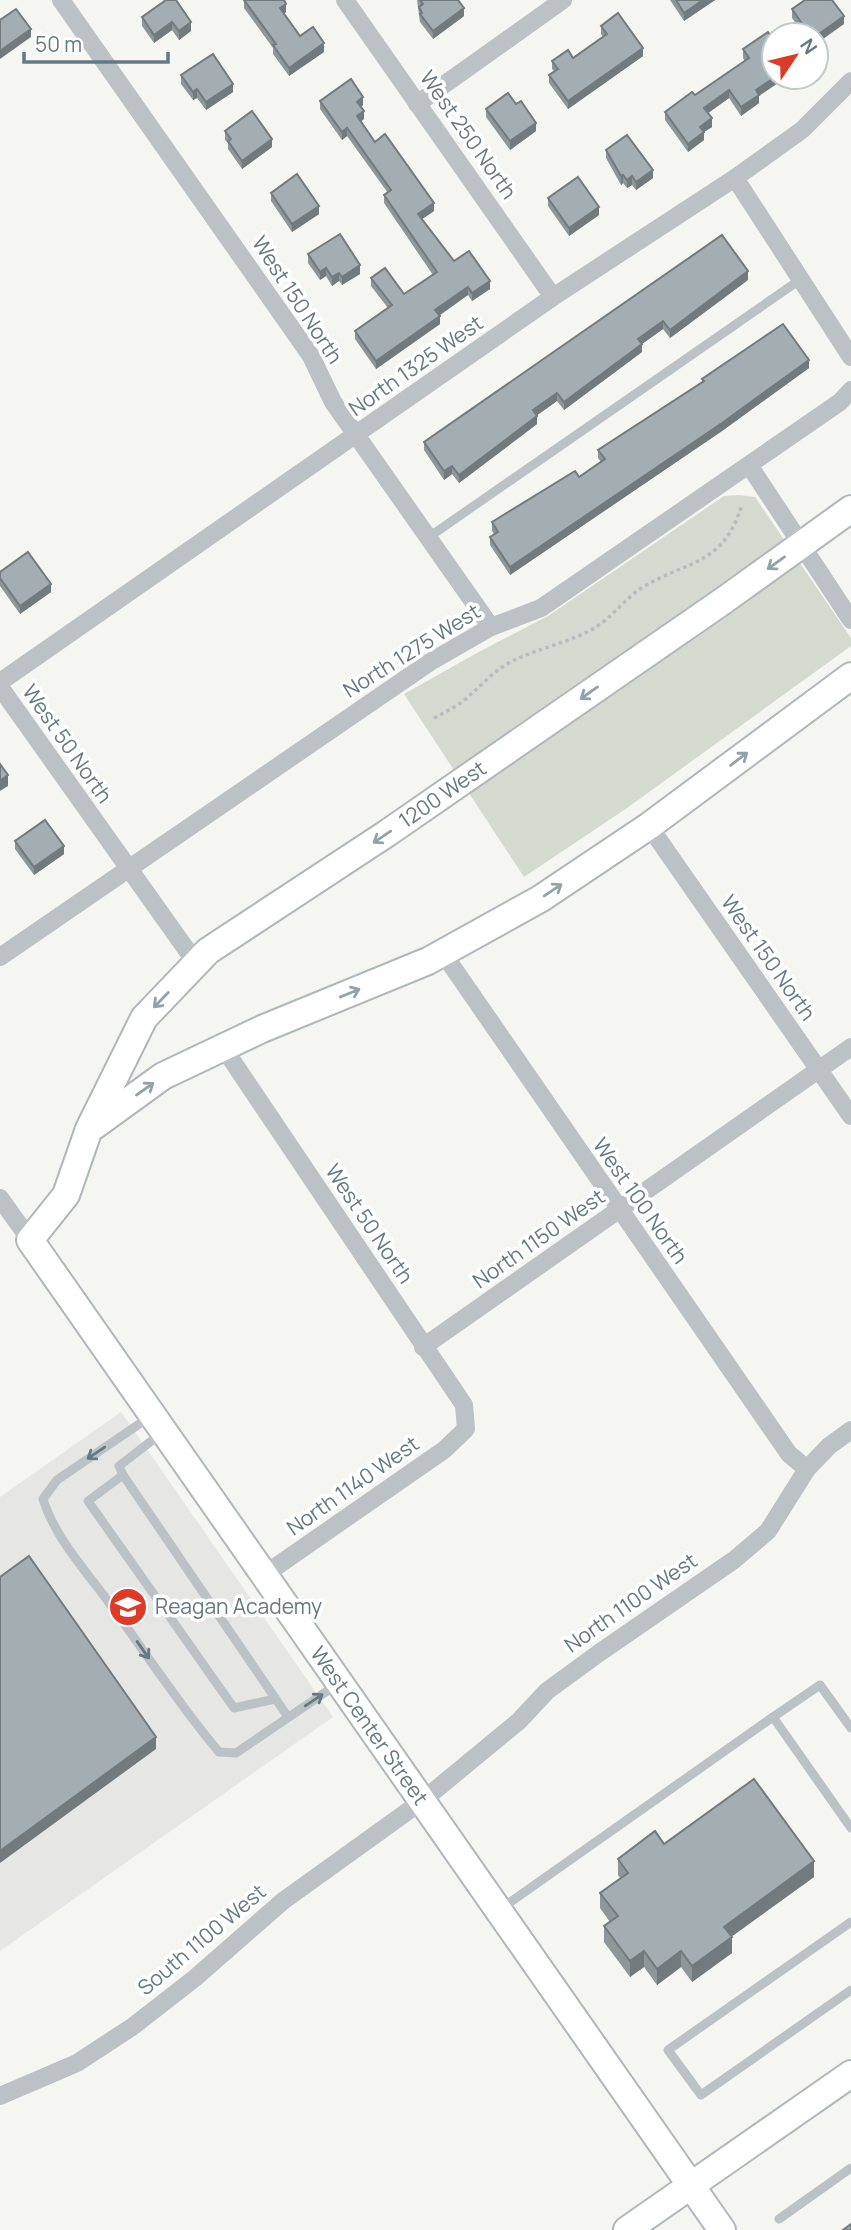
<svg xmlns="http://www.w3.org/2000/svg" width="851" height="2230" viewBox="0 0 851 2230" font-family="Manrope,sans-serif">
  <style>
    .built { fill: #e6e6e5 }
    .green { fill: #d5dad1 }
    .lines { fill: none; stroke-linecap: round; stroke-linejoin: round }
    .secondary-casing { stroke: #b0b7ba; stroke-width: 30 }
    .path { stroke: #b8bbbd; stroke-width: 3.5; stroke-dasharray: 3.5 3.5; stroke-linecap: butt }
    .lane { stroke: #bbc1c4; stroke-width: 9 }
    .street { stroke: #bbc1c4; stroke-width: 18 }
    .secondary { stroke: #fff; stroke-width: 26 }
    .wall { fill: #8d9699 }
    .shaded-wall { fill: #737a7d }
    .building { fill: #a4aeb2; stroke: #737a7d; stroke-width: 2 }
    .oneway { stroke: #93a1a8 }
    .oneway2 { stroke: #657982 }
    .labels { text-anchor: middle; stroke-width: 7; stroke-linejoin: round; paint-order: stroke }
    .street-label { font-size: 21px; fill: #657982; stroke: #fff }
    .poi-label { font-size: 21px; fill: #657982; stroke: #fff; text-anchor: start }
  </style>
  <rect width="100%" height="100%" fill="#f5f5f1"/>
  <path class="built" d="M121 1412 333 1717 0 1951V1497Z"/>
  <path class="green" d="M739 495 755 497 851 638V646L627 808 524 877 404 694 475 654 548 616 724 496Z"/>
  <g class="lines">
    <defs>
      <g id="secondary">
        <path d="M94 1126 163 1076 262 1029 428 961 540 899 649 826 851 676"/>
        <path d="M627 2230 851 2074"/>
        <path id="s1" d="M722 2230 30 1240 66 1195 89 1129 144 1018 208 951 386 834 723 601 851 509"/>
      </g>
    </defs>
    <use href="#secondary" class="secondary-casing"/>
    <path class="path" d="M434 718C447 711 460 705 470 695 482 685 493 672 507 664 535 648 568 644 596 627 612 617 624 600 640 589 687 559 722 568 742 505"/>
    <g class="lane">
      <path d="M429 537 801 279"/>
      <path d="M151 1416 57 1480 43 1499C55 1538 86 1571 110 1604 146 1653 179 1705 219 1752L236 1753 336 1685"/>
      <path d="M163 1432 119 1466 123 1475 288 1717"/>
      <path d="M123 1475 88 1501 234 1708 275 1699"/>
      <path d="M773 1717 820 1685 851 1728"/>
      <path d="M502 1908 773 1717 851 1828"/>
      <path d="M851 1922 668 2050 701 2095 851 1990"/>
      <path d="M779 2219 851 2168"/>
    </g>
    <g class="street">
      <path d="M61 0 311 356 333 402 491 627"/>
      <path d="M345 0 553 297"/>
      <path d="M417 104 563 0"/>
      <path d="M735 178 851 357"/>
      <path d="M749 465 851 620"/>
      <path d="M0 682 553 297 735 178 802 130 851 81"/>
      <path d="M0 687 196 963"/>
      <path d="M649 826 851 1116"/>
      <path d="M443 953 789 1454 807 1469"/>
      <path d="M0 957 430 662 491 627 541 608 840 402 851 390"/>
      <path d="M223 1047 464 1405 466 1429 444 1450 264 1575"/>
      <path d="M0 1198 30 1240"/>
      <path d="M423 1347 851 1047"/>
      <path d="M0 2096 77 2063 132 2027 195 1978 283 1901 422 1801 519 1721 547 1691 599 1653 734 1560 768 1531 807 1469 829 1446 851 1430"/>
    </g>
    <use href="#secondary" class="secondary"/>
  </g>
  <g class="wall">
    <path d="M166 0 191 31 179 40 172 30 154 43 142 26V17Z"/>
    <path d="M244 0H285L286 12 284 14 300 36 324 52 289 76 273 54V48L244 8Z"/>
    <path d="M417 0H458L464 16 433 39 420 22Z"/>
    <path d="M670 0H715L684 21Z"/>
    <path d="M792 9 844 24 816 35H804L792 18Z"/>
    <path d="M601 26 643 56 568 109 549 83V75L554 71 552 69V61L573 58 603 37 601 34Z"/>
    <path d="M768 32 759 96V103L741 116 729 98 708 113 712 127 704 132V140L688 152 665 120V112L695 95 745 61 743 58V49Z"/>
    <path d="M181 75 233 92 206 110 197 98 193 100 181 84Z"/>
    <path d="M320 101 363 105 361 107 364 119 360 122 375 142 434 211 422 219 454 261 490 289 472 301 468 295 439 316 440 324 376 369 355 339V331L388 308 371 286V278L404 294 433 275 384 203V195L388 193 347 136 342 140 320 109Z"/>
    <path d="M486 109 536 131 510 150 486 117Z"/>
    <path d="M225 131 272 147 242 169 228 149V143L225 140Z"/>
    <path d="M606 150 653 178 636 190 632 185 627 188 623 183 621 185 606 158Z"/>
    <path d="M271 193 319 214 292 232 271 201Z"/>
    <path d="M548 198 599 215 569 236 548 206Z"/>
    <path d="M308 254 360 274 342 285 339 281 332 286 326 276 320 280 308 263Z"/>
    <path d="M748 280 670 338 663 329 642 344V352L564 410 557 401 536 416 537 424 459 483 452 474 444 480 424 450V442Z"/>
    <path d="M809 368 722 431 510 575 490 545V537L494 534 492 531V522L579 477 601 462 598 458V450L702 382V379Z"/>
    <path d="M0 572 51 592 20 614 0 586Z"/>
    <path d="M15 841 64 854 34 875 15 849Z"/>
    <path d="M664 1844 814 1877 731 1937 732 1953 692 1982 681 1967 657 1985 644 1967 630 1977 604 1942V1926L610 1922 600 1908V1893L620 1878 618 1875V1859Z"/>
  </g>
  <g class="shaded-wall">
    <path d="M703 0H715L684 21V13Z"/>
    <path d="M286 4V12L280 17V8Z"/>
    <path d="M464 8V16L433 39V31Z"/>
    <path d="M844 16V24L816 44V36Z"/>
    <path d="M172 22V30L154 43V35Z"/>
    <path d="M191 22V31L179 40V31Z"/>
    <path d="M31 29V37L0 59V51Z"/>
    <path d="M324 43V52L289 76V68Z"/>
    <path d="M643 48V56L568 109V101Z"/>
    <path d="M775 77H787L759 96V103L741 116V107L756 90Z"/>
    <path d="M233 84V92L206 110V102Z"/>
    <path d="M197 89V98L193 100V92Z"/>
    <path d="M729 90V98L704 116V108Z"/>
    <path d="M363 97V105L357 110V102Z"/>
    <path d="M364 111V119L357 124V116Z"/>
    <path d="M712 118V127L704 132V140L688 152V144L700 127Z"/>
    <path d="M536 123V131L510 150V141Z"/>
    <path d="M347 128V136L342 140V132Z"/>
    <path d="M272 139V147L242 169V161Z"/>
    <path d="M653 170V178L636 190V182Z"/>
    <path d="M623 175V183L621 185V176Z"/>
    <path d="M632 176V185L627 188V180Z"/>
    <path d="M434 203V211L418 222V214Z"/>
    <path d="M319 206V214L292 232V224Z"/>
    <path d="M599 207V215L569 236V228Z"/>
    <path d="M360 265V274L342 285V277Z"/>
    <path d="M326 268V276L320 280V272Z"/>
    <path d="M748 271V280L670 338V330Z"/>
    <path d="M339 273V281L332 286V277Z"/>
    <path d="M490 281V289L472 301V293Z"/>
    <path d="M468 287V295L435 318V310Z"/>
    <path d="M440 316V324L376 369V361Z"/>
    <path d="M663 321V329L642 344V352L564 410V402L638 339Z"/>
    <path d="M809 360V368L722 431 510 575V567Z"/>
    <path d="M557 393V401L533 418V410Z"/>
    <path d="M537 416V424L459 483V475Z"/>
    <path d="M452 466V474L444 480V471Z"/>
    <path d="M51 584V592L20 614V606Z"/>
    <path d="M8 775V786L0 791V781Z"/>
    <path d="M64 846V854L34 875V867Z"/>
    <path d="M156 1737V1749L0 1863V1851Z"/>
    <path d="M814 1861V1877L724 1942V1927Z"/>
    <path d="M732 1937V1953L692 1982V1966Z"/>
    <path d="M644 1951V1967L630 1977V1961Z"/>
    <path d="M681 1951V1967L657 1985V1969Z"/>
  </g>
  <g class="building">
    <path d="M166 0H176L191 22 179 31 172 22 154 35 142 17Z"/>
    <path d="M244 0H284L286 4 280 8 300 36 313 27 324 43 289 68 273 45 276 44Z"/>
    <path d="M420 0H458L464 8 433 31 420 14 422 13 419 7 423 4Z"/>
    <path d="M676 0H703L684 13Z"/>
    <path d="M805 0H832L844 16 816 36 810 35 792 9Z"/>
    <path d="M16 9 31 29 0 51V20Z"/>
    <path d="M618 13 643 48 568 101 549 75 558 69 552 61 568 50 573 58 607 34 601 26Z"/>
    <path d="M768 32 774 40 775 77 756 90 759 95 741 107 729 90 704 108 712 118 700 127 704 132 688 144 665 112 692 92 695 95 749 58 743 49Z"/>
    <path d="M213 54 233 84 206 102 197 89 193 92 181 75Z"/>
    <path d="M351 79 363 97 357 102 364 111 357 116 375 142 385 134 434 203 418 214 454 261 469 251 490 281 472 293 468 287 435 310 440 316 376 361 355 331 392 305 371 278 385 268 404 294 437 272 384 195 391 190 347 128 342 132 320 101Z"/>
    <path d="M508 93 516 104 521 101 536 123 510 141 486 109Z"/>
    <path d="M252 111 272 139 242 161 228 141 231 139 225 131Z"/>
    <path d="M627 135 653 170 636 182 632 176 627 180 623 175 621 176 606 150Z"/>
    <path d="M297 174 319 206 292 224 271 193Z"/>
    <path d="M578 177 599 207 569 228 548 198Z"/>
    <path d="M340 234 360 265 342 277 339 273 332 277 326 268 320 272 308 254Z"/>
    <path d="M722 235 748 271 670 330 663 321 638 339 642 344 564 402 557 393 533 410 537 416 459 475 452 466 444 471 424 442Z"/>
    <path d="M783 324 809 360 722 423 510 567 490 537 498 532 492 522 575 471 579 477 605 459 598 450 704 381 702 379Z"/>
    <path d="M28 552 51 584 20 606 0 578V572Z"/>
    <path d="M0 764 8 775 0 781Z"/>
    <path d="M45 820 64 846 34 867 15 841Z"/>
    <path d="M29 1556 156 1737 0 1851V1577Z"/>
    <path d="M754 1779 814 1861 724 1927 732 1937 692 1966 681 1951 657 1969 644 1951 630 1961 604 1926 618 1916 600 1893 628 1873 618 1859 655 1831 664 1844Z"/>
    <path d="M851 2224V2230H843Z"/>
  </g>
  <defs><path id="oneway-shaft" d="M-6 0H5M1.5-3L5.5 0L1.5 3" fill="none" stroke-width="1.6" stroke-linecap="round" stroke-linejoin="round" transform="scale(1.75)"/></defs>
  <g class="oneway">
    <use href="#oneway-shaft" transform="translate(776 563) rotate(144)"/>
    <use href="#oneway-shaft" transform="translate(589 693) rotate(145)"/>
    <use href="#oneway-shaft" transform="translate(739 759) rotate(-37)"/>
    <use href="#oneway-shaft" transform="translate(382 837) rotate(146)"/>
    <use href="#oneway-shaft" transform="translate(553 890) rotate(-34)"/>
    <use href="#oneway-shaft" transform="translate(350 993) rotate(-22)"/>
    <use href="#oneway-shaft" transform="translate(161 1000) rotate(134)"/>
    <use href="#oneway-shaft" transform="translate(145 1089) rotate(-35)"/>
  </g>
  <g class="oneway2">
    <use href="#oneway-shaft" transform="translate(96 1453) rotate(146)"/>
    <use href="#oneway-shaft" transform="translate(143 1650) rotate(55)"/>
    <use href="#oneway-shaft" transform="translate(314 1700) rotate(-34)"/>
  </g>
  <defs>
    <symbol id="school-disc" viewBox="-11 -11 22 22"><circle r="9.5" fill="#de3a28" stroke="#fff"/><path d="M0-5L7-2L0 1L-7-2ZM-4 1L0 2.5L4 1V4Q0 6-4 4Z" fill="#fff"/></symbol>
  </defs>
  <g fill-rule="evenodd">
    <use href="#school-disc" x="106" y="1585" width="44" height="44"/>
  </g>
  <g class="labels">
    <g class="street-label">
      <text transform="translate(468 135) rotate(55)" y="7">West 250 North</text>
      <text transform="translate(297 300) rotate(57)" y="7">West 150 North</text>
      <text transform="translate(416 366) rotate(-35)" y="7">North 1325 West</text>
      <text transform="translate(412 651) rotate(-32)" y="7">North 1275 West</text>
      <text transform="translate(67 744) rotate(55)" y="7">West 50 North</text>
      <text dy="7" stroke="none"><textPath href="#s1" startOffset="1834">1200 West</textPath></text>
      <text transform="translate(768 958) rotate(55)" y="7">West 150 North</text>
      <text transform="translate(640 1201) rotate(55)" y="7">West 100 North</text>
      <text transform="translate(369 1224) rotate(56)" y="7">West 50 North</text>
      <text transform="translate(539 1239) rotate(-35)" y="7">North 1150 West</text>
      <text transform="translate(353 1486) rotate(-35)" y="7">North 1140 West</text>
      <text transform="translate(631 1603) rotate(-35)" y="7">North 1100 West</text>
      <text transform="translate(369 1726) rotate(55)" y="7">West Center Street</text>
      <text transform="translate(202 1940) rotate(-40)" y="7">South 1100 West</text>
    </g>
    <g class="poi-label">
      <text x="155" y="1614">Reagan Academy</text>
    </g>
  </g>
  <g transform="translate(795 56) rotate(55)"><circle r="33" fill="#ffffff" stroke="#c1c9cd" stroke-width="2"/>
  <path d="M0-5L12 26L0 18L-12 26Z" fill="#de3a28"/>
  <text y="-10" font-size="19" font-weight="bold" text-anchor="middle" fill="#657982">N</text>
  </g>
  <path d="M24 52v10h144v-10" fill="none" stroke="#657982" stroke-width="3.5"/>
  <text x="35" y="52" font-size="21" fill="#657982" stroke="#ffffff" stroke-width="5" paint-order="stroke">50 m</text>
</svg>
